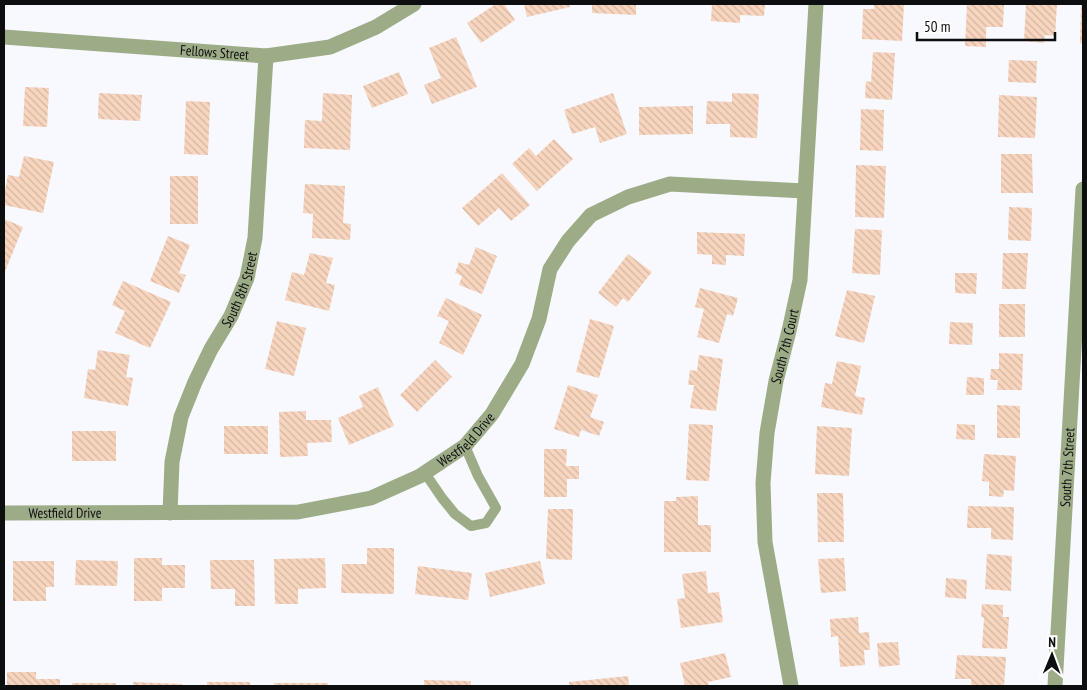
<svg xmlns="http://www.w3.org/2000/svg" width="1087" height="690" viewBox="0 0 1087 690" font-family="'PT Sans Narrow',sans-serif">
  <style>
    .building { fill: url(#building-back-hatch) }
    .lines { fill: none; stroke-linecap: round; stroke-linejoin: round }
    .service { stroke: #9cac86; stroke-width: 10 }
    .minor { stroke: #9cac86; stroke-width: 15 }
    .labels { text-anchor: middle; stroke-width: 4.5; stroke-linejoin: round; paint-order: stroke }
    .street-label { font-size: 14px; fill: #0d0e10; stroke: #fff }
  </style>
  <defs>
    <pattern id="building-back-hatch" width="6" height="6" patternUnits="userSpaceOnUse" patternTransform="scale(1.25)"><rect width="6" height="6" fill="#f8d5bf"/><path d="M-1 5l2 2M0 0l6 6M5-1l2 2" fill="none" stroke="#d3b6a3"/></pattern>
  </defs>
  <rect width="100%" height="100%" fill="#f7f9fe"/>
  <g class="building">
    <path d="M496 4H504L515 20 481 43 467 23Z"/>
    <path d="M524 4H569L570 7 527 17Z"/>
    <path d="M592 4H636V15L592 13Z"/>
    <path d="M712 4H765L764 16 740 15V23L711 21Z"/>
    <path d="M874 4H904L902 41 862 39 863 9H874Z"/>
    <path d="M967 4H1004L1003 27H986V47L965 46Z"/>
    <path d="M1026 4H1057L1055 36 1045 35 1044 43 1024 41Z"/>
    <path d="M1081 4H1083V44L1080 43Z"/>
    <path d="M456 37 477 87 432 104 424 85 441 78 429 48Z"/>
    <path d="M873 52 895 53 892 100 865 98 866 81 871 82Z"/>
    <path d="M1009 60 1037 61 1036 83 1008 82Z"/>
    <path d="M399 72 408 94 372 108 363 86Z"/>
    <path d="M25 87 49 88 47 127 23 126Z"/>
    <path d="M99 93 142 95 140 121 98 119Z"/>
    <path d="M323 93 352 95 350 150 304 148 305 120 322 121Z"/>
    <path d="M613 93 627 134 600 143 595 127 572 134 564 110Z"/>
    <path d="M732 93 759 94 757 138 730 137V124H706L707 101 732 102Z"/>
    <path d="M999 95 1037 97 1035 138 998 137Z"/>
    <path d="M186 101 210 102 208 155 184 154Z"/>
    <path d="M693 106V134L639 135V107Z"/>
    <path d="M861 109 884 110 883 151 860 150Z"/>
    <path d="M554 139 573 159 537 191 512 164 529 148 536 156Z"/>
    <path d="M1001 154H1032L1033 193H1001Z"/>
    <path d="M24 156 54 162 43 213 4 205V196L8 175 19 177Z"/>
    <path d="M856 165 886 166 884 218 855 217Z"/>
    <path d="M502 173 530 205 511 221 499 208 478 226 462 208Z"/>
    <rect x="170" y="176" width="28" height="48"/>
    <path d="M305 184 345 186 343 223 351 224 350 240 312 238 313 214 303 213Z"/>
    <path d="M1009 207 1032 208 1031 241 1008 240Z"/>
    <path d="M4 219 23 227 4 274Z"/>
    <path d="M855 229 882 230 880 275 852 273Z"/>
    <path d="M697 232 745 234 744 256 726 255V265L712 264V255L697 254Z"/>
    <path d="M168 236 190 245 179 273 186 275 179 293 150 281Z"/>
    <path d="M476 247 497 256 482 294 459 285 462 276 455 273 459 262 469 265Z"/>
    <path d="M310 253 333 258 326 283 335 285 329 311 285 300 292 272 304 275Z"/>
    <path d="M1003 253H1028L1026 289H1002Z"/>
    <path d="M628 254 652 272 628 302 623 298 616 307 598 293Z"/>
    <path d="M955 273H977L976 294 955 293Z"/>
    <path d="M123 281 171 302 150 348 115 333 125 311 112 305Z"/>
    <path d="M700 288 738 298 733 316 727 314 719 343 697 337 704 309 695 307Z"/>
    <path d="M847 290 875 296 864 343 835 336Z"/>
    <path d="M446 298 482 315 463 355 439 343 449 321 437 316Z"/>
    <rect x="999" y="304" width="26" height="33"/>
    <path d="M590 319 614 326 599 378 576 372Z"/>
    <path d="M277 321 306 328 294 376 265 369Z"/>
    <path d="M950 322 973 323 972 345 949 344Z"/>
    <path d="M98 350 130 355 126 377 133 378 128 406 84 398 88 369 95 370Z"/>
    <path d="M999 353 1023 354 1022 390H997L998 380H990L991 369H999Z"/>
    <path d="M699 355 723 359 716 411 690 408 694 385H688L690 370 697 371Z"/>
    <path d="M435 360 452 377 417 412 400 395Z"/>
    <path d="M837 361 861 366 855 396 865 398 862 415 821 407 825 383 832 384Z"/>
    <path d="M967 377 984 378V395H966Z"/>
    <path d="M568 385 598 395 590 417 604 422 599 436 581 430 579 437 554 429Z"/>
    <path d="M378 387 394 426 349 445 338 418 363 407 359 396Z"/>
    <path d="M997 405 1020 406V438H997Z"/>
    <path d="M306 411V420H331L332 442 307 443 308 456 280 457 279 412Z"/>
    <path d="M689 424 713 425 709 481 686 480Z"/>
    <path d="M957 424 975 425V440L956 439Z"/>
    <rect x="224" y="426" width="44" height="28"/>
    <path d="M817 426 852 428 849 476 815 474Z"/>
    <rect x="72" y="431" width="44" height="30"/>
    <path d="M544 449H567L566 466H579V479H567V497H544Z"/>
    <path d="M984 454 1016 456 1014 491 1004 490 1003 497 989 496V482L982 481Z"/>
    <path d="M817 493H843L844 542H818Z"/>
    <path d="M698 496V525H711V552H664V501H676V497Z"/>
    <path d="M968 506 1014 507 1013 540 991 539V528H967Z"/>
    <path d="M548 509H573L572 560 546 559Z"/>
    <path d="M367 548H394V594L341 593 342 564H367Z"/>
    <path d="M987 554 1012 556 1011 591 985 589Z"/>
    <path d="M134 558H162V565H185V588H162V601H134Z"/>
    <path d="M325 558 326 588 298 589V604H275L274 559Z"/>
    <path d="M844 558 846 591 821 593 818 559Z"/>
    <path d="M76 560 118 561 117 586 75 585Z"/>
    <path d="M210 560H254L255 606H235V589H211Z"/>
    <path d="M13 561H54V587H46V601H13Z"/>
    <path d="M540 561 545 584 490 597 485 573Z"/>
    <path d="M418 566 472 573 468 600 415 594Z"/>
    <path d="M706 571 708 593 719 592 723 622 681 628 677 599 685 598 682 574Z"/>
    <path d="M946 578 967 580 966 599 945 597Z"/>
    <path d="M982 604 1003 605V617H1009L1007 649 982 648 984 618 981 617Z"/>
    <path d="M858 617 859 633 869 632 870 650H864L865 665 840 667 838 636 831 637 830 619Z"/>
    <path d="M898 642 900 665 879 667 877 643Z"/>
    <path d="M725 653 731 677 708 682 709 686H685L680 663Z"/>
    <path d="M957 655 1006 657 1004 686 971 685V679H955Z"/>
    <path d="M7 672H36V679H60V686H7Z"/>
    <path d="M628 676 629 686H569V682Z"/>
    <path d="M424 680 471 681V686H424Z"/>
    <path d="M133 682 182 684V686H133Z"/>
    <rect x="207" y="682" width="43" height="4"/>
    <rect x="72" y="683" width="44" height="3"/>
    <rect x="274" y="683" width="54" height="3"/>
  </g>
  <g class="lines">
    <path class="service" d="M425 473 442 498 455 514 471 526 486 523 496 508 478 476 465 446"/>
    <g class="minor">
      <path id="s1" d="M4 37 266 56 330 47 376 27 414 4"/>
      <path id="s2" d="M4 513 298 512 371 498 420 476 465 446 492 414 522 364 539 319 550 269 568 241 591 215 628 197 670 184 804 191"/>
      <path id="s3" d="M170 513 172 462 181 417 195 382 211 349 231 316 247 278 255 238 266 56"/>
      <path id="s4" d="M791 686 765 542 763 483 767 433 776 381 789 331 800 280 816 4"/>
      <path id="s5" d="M1055 686 1083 189"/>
    </g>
  </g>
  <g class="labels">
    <g class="street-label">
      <text dy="5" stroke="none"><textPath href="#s1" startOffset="211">Fellows Street</textPath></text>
      <text dy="5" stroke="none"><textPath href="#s3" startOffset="238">South 8th Street</textPath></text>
      <text dy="5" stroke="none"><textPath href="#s4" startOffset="344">South 7th Court</textPath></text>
      <text dy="5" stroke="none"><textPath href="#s2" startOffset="481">Westfield Drive</textPath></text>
      <text dy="5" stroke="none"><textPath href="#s5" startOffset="219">South 7th Street</textPath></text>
      <text dy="5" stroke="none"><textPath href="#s2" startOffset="61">Westfield Drive</textPath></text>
    </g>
  </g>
  <rect width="1087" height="690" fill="none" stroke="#0d0e10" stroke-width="10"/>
  <g transform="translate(1052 655) rotate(1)" stroke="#ffffff" stroke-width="4" paint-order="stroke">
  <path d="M0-4L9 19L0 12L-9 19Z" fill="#0d0e10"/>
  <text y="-8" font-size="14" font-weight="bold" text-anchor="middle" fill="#0d0e10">N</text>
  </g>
  <path d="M917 32v8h138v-8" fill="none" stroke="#0d0e10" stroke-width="2.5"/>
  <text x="924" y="32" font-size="15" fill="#0d0e10" stroke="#ffffff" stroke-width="4" paint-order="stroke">50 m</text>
</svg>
